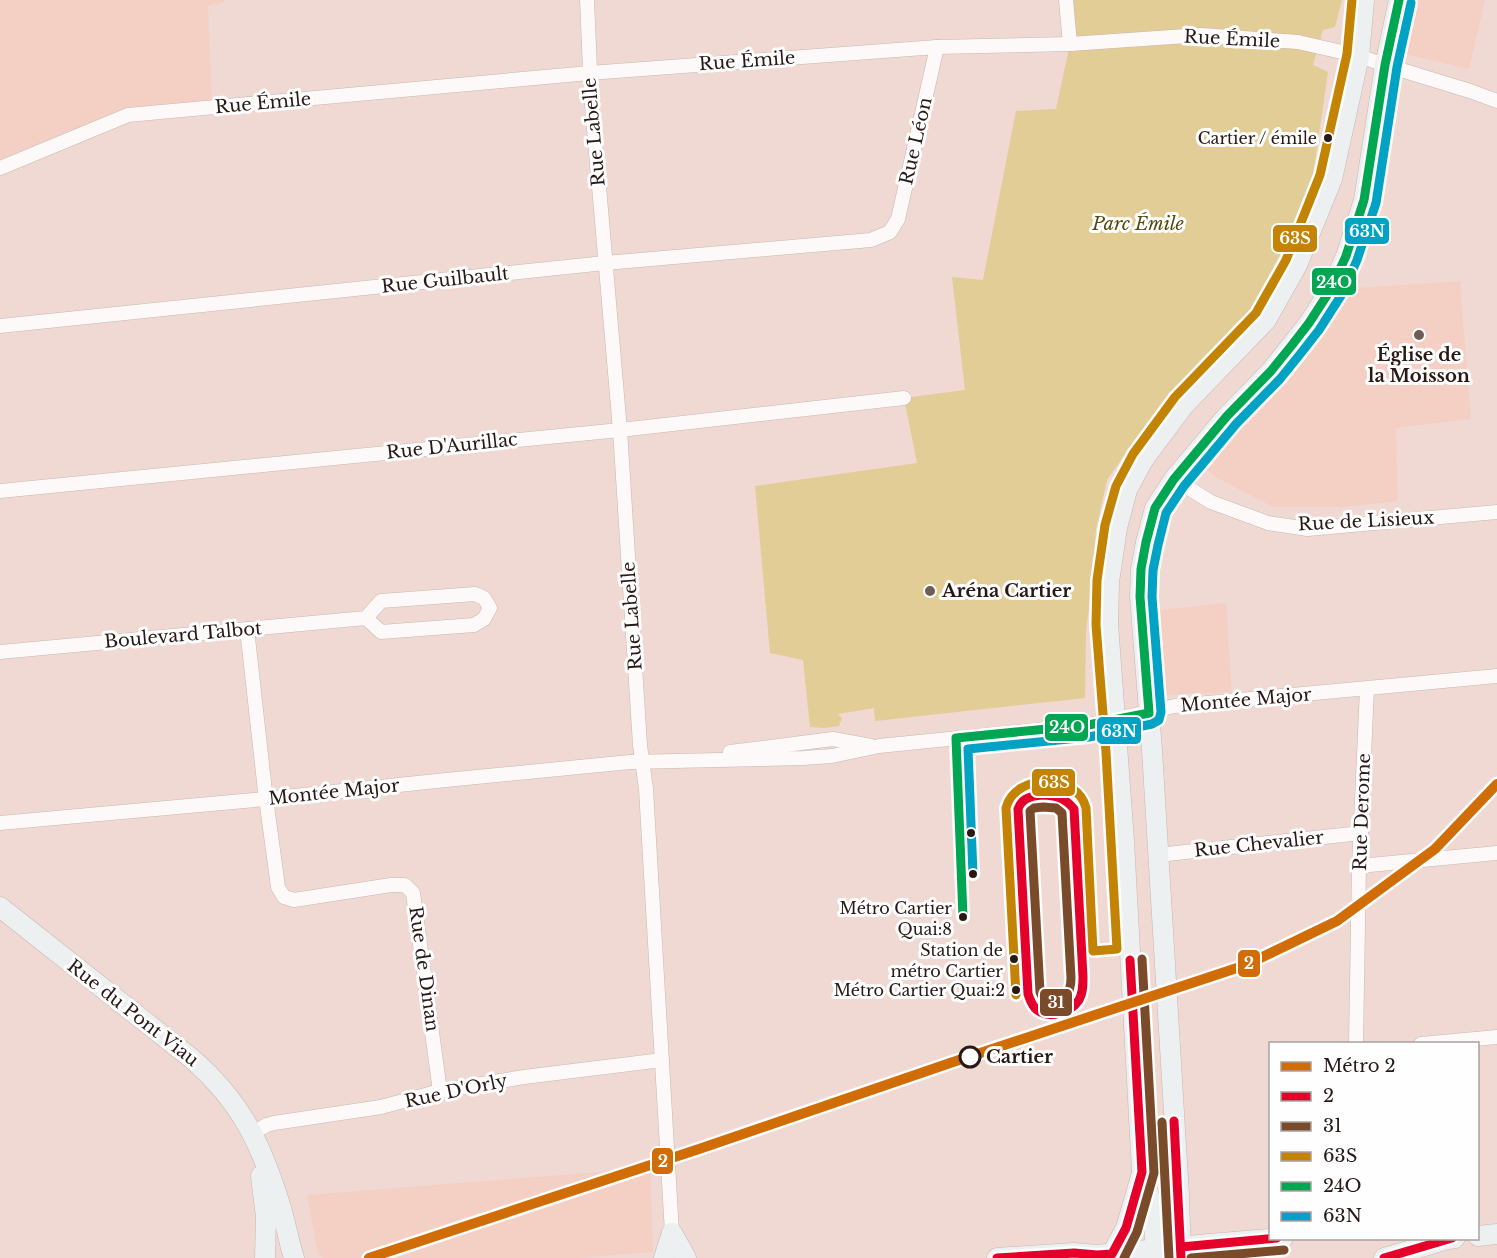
<svg xmlns="http://www.w3.org/2000/svg" width="1497" height="1258" viewBox="0 0 1497 1258" font-family="'Libre Baskerville',serif">
  <style>
    .built { fill: #f4d0c4 }
    .green { fill: #e1cd95 }
    .lines { fill: none; stroke-linecap: round; stroke-linejoin: round }
    .street-casing { stroke: #c9b7b1; stroke-width: 15 }
    .secondary-casing { stroke: #c9b7b1; stroke-width: 21 }
    .street { stroke: #fdf9f8; stroke-width: 14 }
    .secondary { stroke: #edf0f0; stroke-width: 20 }
    .bus-1-casing { stroke: #fefefe; stroke-width: 14 }
    .bus-2-casing { stroke: #fefefe; stroke-width: 14 }
    .bus-3-casing { stroke: #fefefe; stroke-width: 14 }
    .bus-4-casing { stroke: #fefefe; stroke-width: 14 }
    .bus-5-casing { stroke: #fefefe; stroke-width: 14 }
    .bus-1 { stroke: #e4002b; stroke-width: 9 }
    .bus-2 { stroke: #7a4b2a; stroke-width: 9 }
    .bus-3 { stroke: #c38305; stroke-width: 9 }
    .bus-4 { stroke: #00a651; stroke-width: 9 }
    .bus-5 { stroke: #02a2c5; stroke-width: 9 }
    .metro-1-casing { stroke: #fefefe; stroke-width: 15 }
    .metro-1 { stroke: #d06d07; stroke-width: 10 }
    .bus-dot { fill: #281915; stroke: #fefefe; stroke-width: 2 }
    .poi-dot { fill: #6e5c57; stroke: #fefefe; stroke-width: 2 }
    .stop-dot { fill: #fefefe; stroke: #281915; stroke-width: 3 }
    .labels { text-anchor: middle; stroke-width: 6; stroke-linejoin: round; paint-order: stroke }
    .bus-label { font-size: 16px; fill: #281915; stroke: #fefefe; text-anchor: end }
    .street-label { font-size: 18px; fill: #281915; stroke: #fefefe }
    .park-label { font-size: 18px; font-style: italic; fill: #52480d; stroke: #fefefe }
    .poi-label { font-size: 18px; font-weight: bold; fill: #281915; stroke: #fefefe }
    .stop-label { font-size: 18px; font-weight: bold; fill: #281915; stroke: #fefefe; text-anchor: start }
    .line-badge { stroke: #fefefe; stroke-width: 2 }
    .badge-label { font-size: 16px; text-anchor: middle; font-weight: bold; fill: #fff }
  </style>
  <rect width="100%" height="100%" fill="#efd9d2"/>
  <g class="built">
    <path d="M0 0H224V2L208 6 212 107 128 115 0 168Z"/>
    <path d="M1414 0H1485L1469 69 1404 54Z"/>
    <path d="M1460 281 1471 419 1396 428 1398 501 1342 507H1273L1214 476 1203 467 1220 447 1296 365 1342 289Z"/>
    <path d="M1226 603 1232 692 1166 695 1158 610Z"/>
    <path d="M650 1168 653 1252 576 1258H323L317 1250 307 1195Z"/>
  </g>
  <path class="green" d="M1066 0H1342L1335 27 1323 30 1313 65 1328 72 1313 175 1294 229 1251 309 1166 404 1132 444 1107 480 1096 529 1092 582 1086 632 1085 698 875 721 874 708 838 714 842 718 839 726 824 728 810 727 803 660 770 653 755 486 917 463 904 398 965 390 952 277 983 280 1016 111 1056 109 1070 44Z"/>
  <g class="lines">
    <defs>
      <g id="street">
        <path d="M587 0 591 94 620 430 640 745 646 789 672 1233"/>
        <path d="M1066 0 1070 44"/>
        <path d="M0 168 128 115 589 73 937 47 1070 44 1201 35 1298 42 1359 56 1385 65 1470 91 1497 101"/>
        <path d="M0 326 605 263 871 240 890 232 898 219 937 47"/>
        <path d="M1174 479 1211 502 1268 523 1308 529 1497 512"/>
        <path d="M0 491 620 430 904 398"/>
        <path d="M247 629 265 791 278 887 284 897 294 900 391 885H405L413 893 440 1091"/>
        <path d="M0 652 366 618 381 601 475 594 484 598 490 608 484 619 474 625 381 632 366 618"/>
        <path d="M730 752 833 739 871 746"/>
        <path d="M0 823 266 799 446 780 630 762 803 758 832 756 879 746 1088 725 1175 706 1497 676"/>
        <path d="M1158 855 1361 833"/>
        <path d="M1359 866 1497 853"/>
        <path d="M1356 1044 1359 866 1367 689"/>
        <path d="M1421 1044 1497 1037"/>
        <path d="M252 1133 267 1125 274 1123 381 1107 440 1091 524 1077 662 1060"/>
      </g>
      <g id="secondary">
        <path d="M0 907 191 1058C242 1102 262 1146 281 1208 286 1225 289 1242 294 1258"/>
        <path d="M261 1176 266 1217 265 1258"/>
        <path d="M672 1233 686 1258"/>
        <path d="M1478 1236 1497 1234"/>
        <path d="M1112 1254 1126 1228 1142 1173"/>
        <path d="M664 1258 672 1233"/>
        <path d="M997 1258 1074 1253 1097 1255 1209 1244 1283 1238"/>
        <path d="M1156 1258 1154 1214 1142 1172 1124 841 1108 624 1109 582 1117 528 1127 490 1143 460 1184 405 1266 320 1297 265 1332 179 1359 56 1364 0"/>
        <path d="M1181 1258 1179 1195 1152 750 1140 597 1141 569 1146 542 1155 508 1174 479 1227 416 1271 371 1309 323 1331 289 1346 256 1364 200 1385 65 1399 0"/>
        <path d="M1384 1258 1448 1239 1455 1238"/>
      </g>
    </defs>
    <use href="#street" class="street-casing"/>
    <use href="#secondary" class="secondary-casing"/>
    <use href="#street" class="street"/>
    <use href="#secondary" class="secondary"/>
    <defs>
      <g id="bus-1">
        <path d="M1042 795C1056 795 1065 798 1074 809L1083 977C1083 985 1083 993 1079 1000 1071 1012 1050 1020 1037 1010 1032 1006 1030 1000 1028 994L1018 809C1022 798 1031 796 1042 795Z"/>
        <path d="M1174 1121 1181 1258"/>
        <path d="M1181 1247 1277 1238"/>
        <path d="M997 1258 1074 1253 1097 1255 1112 1254 1126 1228 1142 1172 1130 960"/>
        <path d="M1384 1258 1452 1238"/>
      </g>
      <g id="bus-2">
        <path d="M1043 807 1056 808 1062 813 1071 978C1071 994 1063 1007 1044 1001L1040 992 1030 811 1034 808Z"/>
        <path d="M1162 1122 1169 1258"/>
        <path d="M1124 1258 1137 1232 1154 1173 1142 959"/>
        <path d="M1191 1258 1284 1250"/>
      </g>
      <path id="bus-3" d="M1016 995 1006 808C1015 773 1077 772 1086 808L1093 951 1117 949 1106 752 1096 625 1097 580 1105 525 1116 486 1133 454 1175 397 1256 313 1286 260 1320 175 1347 54 1352 0"/>
      <path id="bus-4" d="M963 917 956 738 1088 725 1149 713 1140 597 1141 569 1146 542 1155 508 1174 479 1227 416 1271 371 1292 345 1309 323 1331 289 1346 256 1364 200 1385 65 1399 0"/>
      <path id="bus-5" d="M973 874 968 749 1089 737 1152 724 1159 720 1161 712 1152 597 1153 570 1158 545 1166 513 1184 486 1236 424 1280 379 1301 353 1319 330 1342 294 1357 260 1376 203 1397 67 1411 3"/>
    </defs>
    <use href="#bus-1" class="bus-1-casing"/>
    <use href="#bus-2" class="bus-2-casing"/>
    <use href="#bus-3" class="bus-3-casing"/>
    <use href="#bus-4" class="bus-4-casing"/>
    <use href="#bus-5" class="bus-5-casing"/>
    <use href="#bus-1" class="bus-1"/>
    <use href="#bus-2" class="bus-2"/>
    <use href="#bus-3" class="bus-3"/>
    <use href="#bus-4" class="bus-4"/>
    <use href="#bus-5" class="bus-5"/>
    <defs>
      <path id="metro-1" d="M369 1258 699 1149 953 1062 1246 965 1337 921 1435 849 1497 784"/>
    </defs>
    <use href="#metro-1" class="metro-1-casing"/>
    <use href="#metro-1" class="metro-1"/>
  </g>
  <g class="bus-dot">
    <circle cx="1328" cy="138" r="5"/>
    <circle cx="971" cy="833" r="5"/>
    <circle cx="973" cy="874" r="5"/>
    <circle cx="963" cy="917" r="5"/>
    <circle cx="1014" cy="959" r="5"/>
    <circle cx="1016" cy="990" r="5"/>
  </g>
  <g class="poi-dot">
    <circle cx="1419" cy="335" r="6"/>
    <circle cx="930" cy="591" r="6"/>
  </g>
  <circle class="stop-dot" cx="970" cy="1057" r="10"/>
  <g class="labels">
    <g class="bus-label">
      <text x="1317" y="144">Cartier / émile</text>
      <text x="952" y="914">Métro Cartier<tspan x="952" dy="21">Quai:8</tspan></text>
      <text x="1003" y="956">Station de<tspan x="1003" dy="21">métro Cartier</tspan></text>
      <text x="1005" y="996">Métro Cartier Quai:2</text>
    </g>
    <g class="street-label">
      <text transform="translate(1232 39) rotate(3)" y="6">Rue Émile</text>
      <text transform="translate(747 61) rotate(-4)" y="6">Rue Émile</text>
      <text transform="translate(263 103) rotate(-5)" y="6">Rue Émile</text>
      <text transform="translate(594 132) rotate(-95)" y="6">Rue Labelle</text>
      <text transform="translate(916 141) rotate(-77)" y="6">Rue Léon</text>
      <text transform="translate(445 280) rotate(-6)" y="6">Rue Guilbault</text>
      <text transform="translate(452 446) rotate(-6)" y="6">Rue D'Aurillac</text>
      <text transform="translate(1366 521) rotate(-3)" y="6">Rue de Lisieux</text>
      <text transform="translate(632 616) rotate(-94)" y="6">Rue Labelle</text>
      <text transform="translate(183 635) rotate(-5)" y="6">Boulevard Talbot</text>
      <text transform="translate(1246 700) rotate(-5)" y="6">Montée Major</text>
      <text transform="translate(334 792) rotate(-6)" y="6">Montée Major</text>
      <text transform="translate(1362 812) rotate(-88)" y="6">Rue Derome</text>
      <text transform="translate(1259 844) rotate(-6)" y="6">Rue Chevalier</text>
      <text transform="translate(424 969) rotate(82)" y="6">Rue de Dinan</text>
      <text transform="translate(133 1013) rotate(38)" y="6">Rue du Pont Viau</text>
      <text transform="translate(456 1091) rotate(-12)" y="6">Rue D'Orly</text>
    </g>
    <g class="park-label">
      <text x="1138" y="230">Parc Émile</text>
    </g>
    <g class="poi-label">
      <text x="1419" y="361">Église de<tspan x="1419" dy="21">la Moisson</tspan></text>
      <text x="942" y="597" text-anchor="start">Aréna Cartier</text>
    </g>
    <g class="stop-label">
      <text x="986" y="1063">Cartier</text>
    </g>
  </g>
  <g class="line-badge">
    <rect x="1344" y="217" width="46" height="28" rx="6" fill="#02a2c5"/>
    <rect x="1272" y="224" width="46" height="29" rx="6" fill="#c38305"/>
    <rect x="1311" y="267" width="46" height="29" rx="6" fill="#00a651"/>
    <rect x="1044" y="713" width="45" height="29" rx="6" fill="#00a651"/>
    <rect x="1096" y="716" width="46" height="29" rx="6" fill="#02a2c5"/>
    <rect x="1031" y="768" width="45" height="29" rx="6" fill="#c38305"/>
    <rect x="1237" y="949" width="24" height="29" rx="6" fill="#d06d07"/>
    <rect x="1039" y="988" width="34" height="29" rx="6" fill="#7a4b2a"/>
    <rect x="651" y="1147" width="23" height="28" rx="6" fill="#d06d07"/>
  </g>
  <g class="badge-label">
    <text x="1367" y="237">63N</text>
    <text x="1295" y="244">63S</text>
    <text x="1334" y="288">24O</text>
    <text x="1067" y="733">24O</text>
    <text x="1119" y="737">63N</text>
    <text x="1054" y="788">63S</text>
    <text x="1249" y="969">2</text>
    <text x="1056" y="1008">31</text>
    <text x="663" y="1167">2</text>
  </g>
  <rect x="1269" y="1042" width="210" height="198" fill="#fefefe" stroke="#a8a2a1" stroke-width="1.5"/>
  <rect x="1281" y="1062" width="30" height="9" fill="#d06d07" stroke="#a8a2a1" stroke-width="1.5"/>
  <text x="1323" y="1072" font-size="18" fill="#281915">Métro 2</text>
  <rect x="1281" y="1092" width="30" height="9" fill="#e4002b" stroke="#a8a2a1" stroke-width="1.5"/>
  <text x="1323" y="1102" font-size="18" fill="#281915">2</text>
  <rect x="1281" y="1122" width="30" height="9" fill="#7a4b2a" stroke="#a8a2a1" stroke-width="1.5"/>
  <text x="1323" y="1132" font-size="18" fill="#281915">31</text>
  <rect x="1281" y="1152" width="30" height="9" fill="#c38305" stroke="#a8a2a1" stroke-width="1.5"/>
  <text x="1323" y="1162" font-size="18" fill="#281915">63S</text>
  <rect x="1281" y="1182" width="30" height="9" fill="#00a651" stroke="#a8a2a1" stroke-width="1.5"/>
  <text x="1323" y="1192" font-size="18" fill="#281915">24O</text>
  <rect x="1281" y="1212" width="30" height="9" fill="#02a2c5" stroke="#a8a2a1" stroke-width="1.5"/>
  <text x="1323" y="1222" font-size="18" fill="#281915">63N</text>
</svg>
